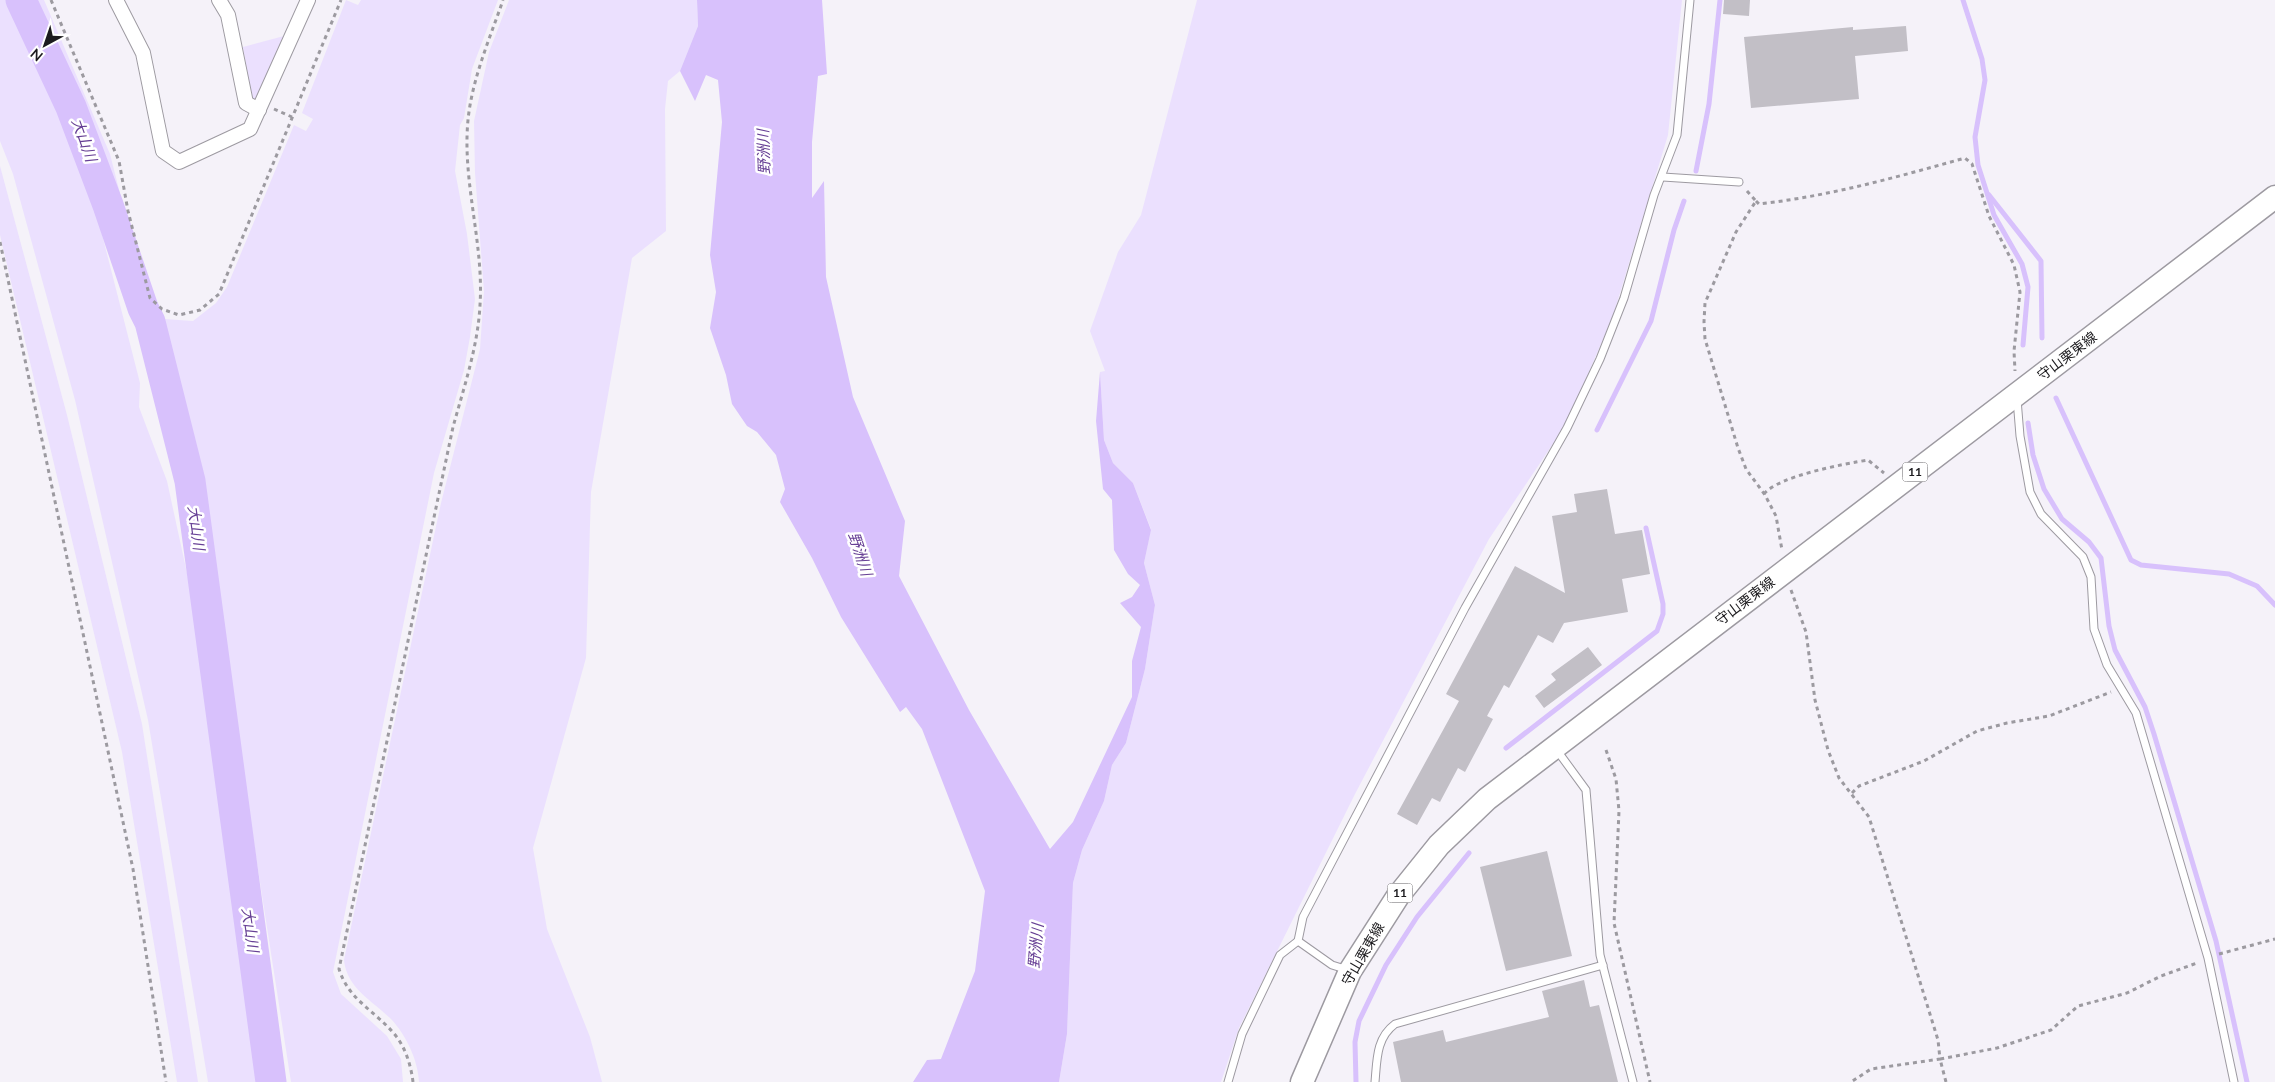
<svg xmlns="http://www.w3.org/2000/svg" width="2275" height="1082" viewBox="0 0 2275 1082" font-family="Lato,'Noto Sans JP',sans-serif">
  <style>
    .green { fill: #ebe0fe }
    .water { fill: #d8c1fc }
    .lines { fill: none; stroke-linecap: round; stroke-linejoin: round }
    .stream { stroke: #d8c1fc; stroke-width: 5 }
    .river { stroke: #d8c1fc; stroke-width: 31 }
    .building { fill: #c2bfc6 }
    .service-casing { stroke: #9d9aa1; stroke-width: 9 }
    .minor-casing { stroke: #9d9aa1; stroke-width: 16 }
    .primary-casing { stroke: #9d9aa1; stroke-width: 25 }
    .path { stroke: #9c9aa0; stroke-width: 3; stroke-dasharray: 4 4; stroke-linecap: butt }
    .service { stroke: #fff; stroke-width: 7 }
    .minor { stroke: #fff; stroke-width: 14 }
    .primary { stroke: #fff; stroke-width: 22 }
    .labels { text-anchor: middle; stroke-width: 5; stroke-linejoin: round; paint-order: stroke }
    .shield { fill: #fff; stroke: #605f62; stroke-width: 1 }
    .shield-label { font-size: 12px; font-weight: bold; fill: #1c1b1e }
    .street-label { font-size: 14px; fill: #1c1b1e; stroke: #fff }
    .water-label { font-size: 15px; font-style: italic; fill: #674095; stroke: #fff }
  </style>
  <rect width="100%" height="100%" fill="#f5f2f9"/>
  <g class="green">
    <path d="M0 0H18L62 102 95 207 140 383 139 407 167 481 236 799 284 1082H208L148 720 75 400 13 174 0 141Z"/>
    <path d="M32 0H44L110 154 148 304 164 319 193 321 216 303 227 287 294 125 306 131 313 119 302 113 346 0 358 5 361 0H498L472 69 464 118 460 125 455 171 467 234 475 299 470 337 464 370 434 473 333 972 341 994 387 1036 401 1059 403 1082H291L233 708 100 167 49 34Z"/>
    <path d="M509 0H697L698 26 680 71 668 81 665 109 666 231 632 258 591 492 586 658 533 848 547 929 590 1037 602 1082H419C418 1060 406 1035 391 1019 372 1000 347 989 344 960L441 503 480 349 484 291 475 173 474 121 489 52Z"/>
    <path d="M1197 0H1682L1668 135 1613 316 1567 423 1489 539 1355 794 1239 1028 1221 1082H1059L1067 1034 1073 883 1082 850 1104 801 1112 765 1126 743 1145 669 1155 605 1144 563 1151 529 1133 483 1113 463 1104 440 1100 372 1105 371 1090 331 1118 252 1141 215Z"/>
    <path d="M284 36 253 105 243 47Z"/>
    <path d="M0 166 67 415 142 724 198 1082H177L122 752 0 235Z"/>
  </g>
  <path class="water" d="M697 0H822L827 74 818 76 812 142V198L824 181 826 277 853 397 905 521 899 576 969 710 1050 849 1073 822 1132 697V661L1141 627 1120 603 1132 597 1140 585 1128 574 1114 550 1112 500 1103 489 1096 421 1100 372 1104 440 1113 463 1133 483 1151 530 1144 563 1155 605 1145 669 1126 743 1112 765 1104 801 1082 850 1073 883 1067 1034 1059 1082H913L927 1060 941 1059 975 971 985 891 922 729 906 707 900 712 841 617 812 558 780 502 785 489 776 455 757 432 747 426 732 404 726 375 710 328 716 292 710 255 722 122 718 80 706 75 695 101 680 71 698 26Z"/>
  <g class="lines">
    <g class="stream">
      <path d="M1963 0 1982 59 1985 80 1975 137 1978 165 1994 215 2022 264 2028 287 2023 345"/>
      <path d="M1696 171 1709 104 1720 0"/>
      <path d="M1989 195 2041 261 2042 338"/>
      <path d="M2056 398 2131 560 2141 565 2229 574 2257 586 2275 605"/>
      <path d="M2028 423 2033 455 2044 489 2062 519 2089 542 2101 558 2109 626 2115 650 2145 707 2154 734 2216 941 2247 1082"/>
      <path d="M1597 430 1651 321 1674 230 1684 201"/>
      <path d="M1506 748 1657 631 1663 614V604L1646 528"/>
      <path d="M1356 1082 1355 1042 1359 1021 1386 965 1417 917 1469 853"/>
    </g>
    <path class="river" d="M21 0 71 107 108 205 143 308 150 322 190 481 271 1082"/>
  </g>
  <g class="building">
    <path d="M1724 0H1750L1749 16 1723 14Z"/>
    <path d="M1906 26 1908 51 1855 56 1859 99 1751 108 1744 37 1853 27V30Z"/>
    <path d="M1607 489 1615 534 1642 530 1650 574 1622 579 1628 612 1564 623 1553 643 1538 635 1509 688 1504 685 1487 716 1493 719 1465 772 1458 768 1440 802 1432 798 1417 825 1397 814 1459 701 1446 694 1515 566 1565 593 1552 516 1577 512 1574 494Z"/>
    <path d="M1588 647 1602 665 1544 708 1535 696 1556 680 1551 674Z"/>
    <path d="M1547 851 1572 956 1506 971 1480 867Z"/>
    <path d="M1584 980 1590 1007 1599 1005 1618 1082H1401L1393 1042 1443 1030 1446 1042 1549 1017 1542 991Z"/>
  </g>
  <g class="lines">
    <defs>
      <g id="service">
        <path d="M1663 177 1739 182"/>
        <path d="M2017 399 2020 436 2030 492 2041 514 2083 557 2091 577 2094 629 2107 665 2136 713 2208 958 2234 1082"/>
        <path d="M1556 749 1586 790 1600 955 1633 1082"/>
        <path d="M1348 970 1332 965 1298 941 1303 917 1465 608 1567 428 1600 359 1624 298 1654 195 1677 135 1690 0"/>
        <path d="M1228 1082 1242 1034 1280 955 1298 941"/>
        <path d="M1375 1082C1377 1060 1376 1038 1395 1024L1603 965"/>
      </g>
      <g id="minor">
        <path d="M116 0 143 53 163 151 179 162 250 129 308 0"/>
        <path d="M219 0 228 15 246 103 259 110"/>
      </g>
      <path id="primary" d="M1302 1082 1350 971 1398 896 1439 845 1487 799 2275 197"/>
    </defs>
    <use href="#service" class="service-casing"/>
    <use href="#minor" class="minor-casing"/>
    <use href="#primary" class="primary-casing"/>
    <g class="path">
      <path d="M51 0 119 161 128 211 150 298 162 309 179 315 200 310 219 294 341 0"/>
      <path d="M274 109 292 117"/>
      <path d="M1747 191 1756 201 1736 232 1705 303 1704 322 1705 339 1738 448 1746 469 1765 495 1776 516 1782 550"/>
      <path d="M1756 201 1759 204C1830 196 1897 177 1965 158L1972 164 1989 216 2014 265 2020 292 2014 351 2015 371"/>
      <path d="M0 242 133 869 166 1082"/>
      <path d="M1764 494C1778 476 1844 464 1868 460L1884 473"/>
      <path d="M1791 590 1806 632 1815 700 1828 750 1839 778 1869 817 1938 1040 1940 1059 1871 1069 1851 1082"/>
      <path d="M1606 750 1616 779 1619 811 1614 923 1650 1082"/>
      <path d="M1852 793 1859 786 1924 761 1977 731 2007 723 2049 716 2111 692"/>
      <path d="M2219 954 2275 939"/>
      <path d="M413 1082C411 1066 406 1049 396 1036 376 1011 349 1001 339 969L453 427C464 387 478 346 480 305 484 243 462 182 468 120 472 79 490 38 503 0"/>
      <path d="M1946 1082 1940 1059 1997 1048 2051 1030 2078 1006 2127 993 2161 976 2197 963"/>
    </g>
    <use href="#service" class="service"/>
    <use href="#minor" class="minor"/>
    <use href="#primary" class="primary"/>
  </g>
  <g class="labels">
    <g class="shield">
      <rect x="1902.5" y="462.5" width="25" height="19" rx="4"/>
      <rect x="1387.5" y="883.5" width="25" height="19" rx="4"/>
    </g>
    <g class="shield-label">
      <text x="1915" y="476">11</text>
      <text x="1400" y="897">11</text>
    </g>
    <g class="street-label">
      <text transform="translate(2067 356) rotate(-37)" y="5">守山栗東線</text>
      <text transform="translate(1745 601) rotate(-37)" y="5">守山栗東線</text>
      <text transform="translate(1363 954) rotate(-60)" y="5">守山栗東線</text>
    </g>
    <g class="water-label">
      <text transform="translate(84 140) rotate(70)" y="5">大山川</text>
      <text transform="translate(764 152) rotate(-92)" y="5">野洲川</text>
      <text transform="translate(196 528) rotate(82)" y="5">大山川</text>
      <text transform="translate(860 554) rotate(72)" y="5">野洲川</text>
      <text transform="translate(250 930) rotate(82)" y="5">大山川</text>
      <text transform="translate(1036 946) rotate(-85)" y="5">野洲川</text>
    </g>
  </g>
  <g transform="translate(45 45) rotate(220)" stroke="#ffffff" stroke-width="4" paint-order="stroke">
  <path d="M0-4L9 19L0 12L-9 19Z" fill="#1c1b1e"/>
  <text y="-8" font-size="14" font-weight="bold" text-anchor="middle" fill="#1c1b1e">N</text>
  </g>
</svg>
